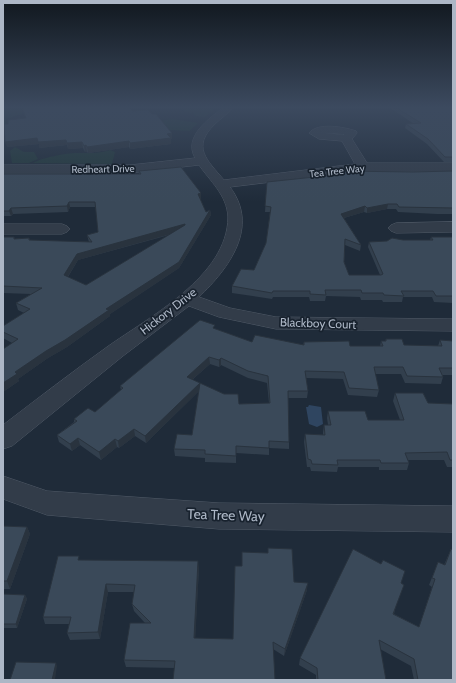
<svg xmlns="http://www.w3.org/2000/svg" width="456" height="683" font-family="Cabin,sans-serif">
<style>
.green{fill:#21383a}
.water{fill:#2f4560}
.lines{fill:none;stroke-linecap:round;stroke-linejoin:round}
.minor-casing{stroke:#505a67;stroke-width:1}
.minor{fill:#323c49;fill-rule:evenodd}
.wall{fill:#323f4d;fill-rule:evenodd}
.shaded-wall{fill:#29333e}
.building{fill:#3a4959;stroke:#29333e;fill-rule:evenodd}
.labels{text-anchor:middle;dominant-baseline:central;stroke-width:3.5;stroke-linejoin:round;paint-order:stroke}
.far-street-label{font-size:10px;fill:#adb7c6;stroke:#18222e}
.street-label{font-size:12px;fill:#adb7c6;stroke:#18222e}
.near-street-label{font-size:14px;fill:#adb7c6;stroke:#18222e}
</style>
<rect width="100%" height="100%" fill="#1f2b39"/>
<!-- green -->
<path class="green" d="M3 107H22V114L6 119 7 129 3 131Z
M187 107H217L205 117 194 116 196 115 177 108H188Z
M173 119 198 123 189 131 170 130 160 127 159 121Z
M15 147 24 152H34L38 159 29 163H12L10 151Z
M110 150 115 152 112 164 33 163C40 158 67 153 76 153 86 153 100 154 110 150Z"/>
<!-- water -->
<path class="water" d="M309 405 321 407 323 424 317 427 309 424 306 407H308Z"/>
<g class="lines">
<!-- minor casing -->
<g class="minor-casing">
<path id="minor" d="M224 107H234C228 114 221 118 215 124 191 147 207 160 224 180L355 164 342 141 319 139 309 133C318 122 344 127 356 131L357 133 352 139 367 163H453V171H363L230 187C260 227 229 268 199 297L230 308 276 317 453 319V331L276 329 219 317 189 306 123 356 12 446 3 449V425C37 399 72 372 107 347 149 317 228 276 228 217 227 195 210 181 199 165L130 173H3V165H130L195 158C183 136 209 119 224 107ZM324 133 344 134V135Z
M453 222V232L396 233 391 231 388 228 391 225 396 223Z
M3 224H62L67 226 70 229 67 232 62 234H3Z
M3 476 47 491 219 503 453 506V532L219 529 47 515 3 499Z"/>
</g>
<!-- minor -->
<use href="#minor" class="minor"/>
</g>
<!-- wall -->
<path class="wall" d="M22 107H129L132 111 152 114 172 133V139H171V144L130 149 129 147 88 153 87 152H85L83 148 68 149 67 145 39 148V144L7 147 8 124 25 118Z
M389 107H453V162H444L427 144 405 128 406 124H414Z
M139 171 201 199H200L206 212 210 210 211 215 179 268 110 314V316L67 347 48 358 18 379 19 381 3 392 12 343 3 338V326L24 313 18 310 16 303 31 294 3 293V237H14L15 239 29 238 30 240 89 242 87 235 98 232 96 207H70L68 212 13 214 11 216H3V174H139ZM169 235 86 285 68 277 78 260Z
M340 171 413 172 453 171V214H437L398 212 396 209H387L367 213 364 212 344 218 361 245 360 251 345 245 344 262 349 275H380L368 247 369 242 387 241 403 240H430L431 237H453V303L434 302 432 297H403L402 302H383L382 300H361L360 297 326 296 325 301H310L309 297H273L272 299 232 293V286L254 270 266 243 270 212H265L267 182 340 174Z
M215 329 252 342 303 345 304 342 350 346H380L381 341H385L386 339 404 345 438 346 440 340 453 341V375H443V377L441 384 405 383 401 374H375L379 390 377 397 348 395 343 379 306 378 308 391 307 398H288L289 442V449L269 448V455L236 453V463L205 462V458L175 456 174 449 192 435 199 391 146 443 135 436 119 448 117 447 101 460 80 445 72 451 59 442 57 435 74 422V419L95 412 121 390 120 386ZM210 364 219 367 221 365 248 378 267 383 269 403 239 404 192 380Z
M395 393 428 403 453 404V467H447L444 460H408L409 463 407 470H379V467H338L337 472 311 471 310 467H307L304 442 305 434 323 435V432L324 425H328L327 418 328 411 368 420H400L393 401Z
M3 526 27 527 30 534 10 589H3Z
M268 548 294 582 307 590 284 656 273 649 174 668 126 667 124 660 145 623 134 611 132 604 134 592H108L100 639 70 640 67 633 69 624H45L43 617 80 560 199 568 195 638 233 639 242 566 268 553Z
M451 549 453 680H414L411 666 380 649 386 680H316V675L299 665 300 658 401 583 394 614 419 627 432 587 429 585 438 562 444 565Z
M3 594 25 595 27 599 17 628H3Z"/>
<!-- shaded-wall -->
<path class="shaded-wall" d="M172 133V139H171V144L130 149V143L167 134Z
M37 138 66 140 67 145 39 148V144L7 147 5 142Z
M129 141V147L88 153 87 147Z
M82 142 83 148 68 149 67 143Z
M86 145 87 152H85L84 146Z
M201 193V199H198V194Z
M69 202 70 207 68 212 67 206Z
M388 204 387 209 367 213V208Z
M365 206 364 212 340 219 341 214Z
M11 208 13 214 11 216 9 211Z
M210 210 211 215 179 268 110 314V316L67 347 48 358 18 379 19 381 3 392V383L15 372 106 309Z
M185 224V230L78 260 65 281 64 275 77 254Z
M209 357 210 364 187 384V377Z
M221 358V365L219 367V360Z
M200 383V390L146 443 145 436Z
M134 429 135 436 119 448 118 441Z
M78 438 80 445 72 451 70 444Z
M115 439 117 447 101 460 99 452Z
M27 527 30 534 10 589 7 581Z
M198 561 199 568 195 645 194 638Z
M308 583 307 590 284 656 285 649Z
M106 584 108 592 100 639 98 632Z
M25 595 27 599 17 628 16 624Z
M56 663 57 666 55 680H52Z"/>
<!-- building -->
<path class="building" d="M22 107H129L132 111 148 110 152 114H156L172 133 167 134 171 138 130 143 129 141 87 147 86 145 84 146 82 142 67 143 66 140 38 142 37 138 5 142 4 124H8V120L26 118Z
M395 107H453V157H445L428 139 406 124 421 123Z
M181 167 201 193 198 194 206 212 210 210 179 262 106 309 109 310 65 340 46 351 15 372 17 374 3 383V349L18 339 3 332V326L30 309 16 303 42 288 3 286V237H14V239L29 238V240L92 242 87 235 98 232 95 202H69L67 206 11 208 9 211H3V174H141L139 171ZM185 224V225L86 285 64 275 77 254Z
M340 171 413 172 453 171V208L399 207 397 204H388L367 208 365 206 341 214 361 245 345 239 344 262 349 275H381L383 274 369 242 387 241 392 238 403 240H433L431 237H453V296H436L433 291H401L404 296 384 295 383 293H362L361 290H325L326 295 310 294V291H273L272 293 232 286 241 269 254 270 266 243 271 207 265 206 267 182 343 174Z
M200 320 215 325 213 328 252 342 255 335 304 345V342L349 341 350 346H383L381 341H386V339H402L404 345 442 346 440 340 453 341V368H439L443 377 407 376 403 367H374L379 390 349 388 344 372 305 371 308 391H288L289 442 269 441V448L236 446V456L205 454V450L174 449 177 434 192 435 200 383 224 394H238L239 404 270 403 268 376 248 371 221 358 219 360 209 357 187 377 200 383 145 436 134 429 118 441 115 439 99 452 78 438 70 444 57 435 77 421 74 419 88 408 95 412 123 388 120 386Z
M395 393H423L428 403 453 404V460H450L447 452 405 453 409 463H381L380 460H337L338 465 312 464 311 460 308 459 305 434 325 435 324 425H331L328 411H365L368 420H404Z
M3 526 27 527 7 581H3Z
M268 548 292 549 294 582 308 583 285 649 273 642 275 680H173L175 661 124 660 130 623H151L132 604 135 585 106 584 98 632 67 633 71 617H43L58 556H79L78 560 198 561 194 638 233 639 235 566H242V552L268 553Z
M353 549 381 564 383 560 405 571 401 583 404 585 393 614 419 627 435 579 432 578 438 562 445 565 451 549 453 550V680H418L414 659 379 640 386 680H318L317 668 300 658Z
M3 594 25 595 16 624H3Z
M16 662 56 663 52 680H10Z"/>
<!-- sky -->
<linearGradient id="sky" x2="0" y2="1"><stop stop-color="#11181f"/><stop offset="0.53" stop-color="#3c4a5f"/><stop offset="1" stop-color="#3c4a5f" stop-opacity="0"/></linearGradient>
<rect width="456" height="202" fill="url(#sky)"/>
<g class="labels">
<!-- far-street labels -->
<g class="far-street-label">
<text transform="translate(103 169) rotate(-1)">Redheart Drive</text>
<text transform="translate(337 171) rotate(-6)">Tea Tree Way</text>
</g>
<!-- street labels -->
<g class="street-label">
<text transform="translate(168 311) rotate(-38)">Hickory Drive</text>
<text transform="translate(318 323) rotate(2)">Blackboy Court</text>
</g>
<!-- near-street labels -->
<g class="near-street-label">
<text transform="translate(226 515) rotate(2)">Tea Tree Way</text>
</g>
</g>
<!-- border -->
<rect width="456" height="683" fill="none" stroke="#adb7c6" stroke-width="8"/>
</svg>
